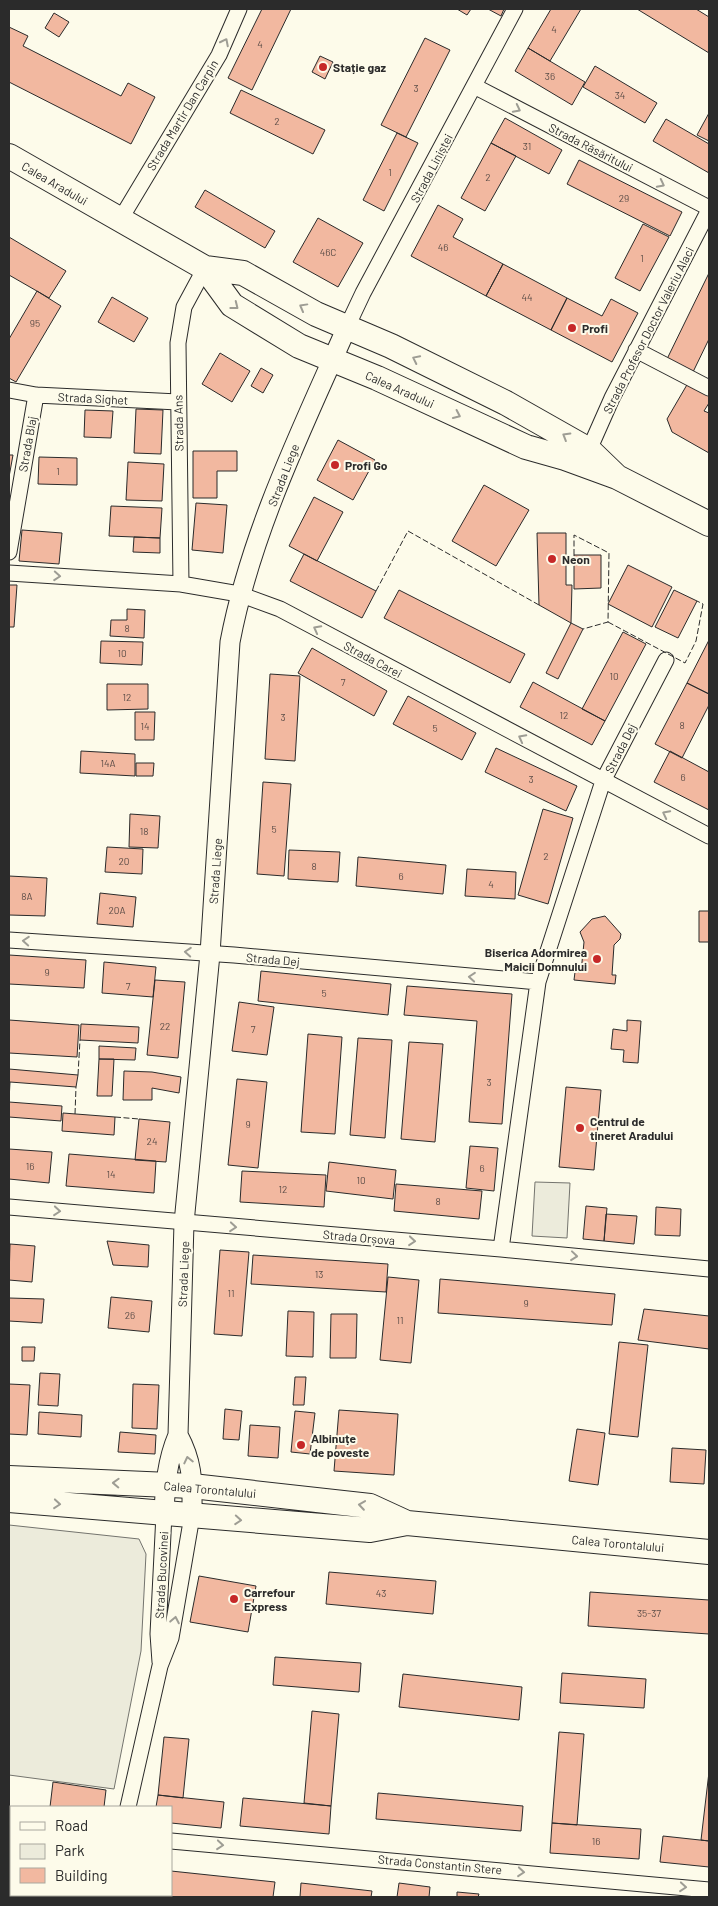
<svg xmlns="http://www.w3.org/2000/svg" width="718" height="1906" font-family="Barlow,sans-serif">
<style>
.green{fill:#ecebdb;stroke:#74746e}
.building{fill:#f2b8a0;stroke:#2b2b2b}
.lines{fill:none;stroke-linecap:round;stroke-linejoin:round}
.minor-casing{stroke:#2b2b2b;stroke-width:17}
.tertiary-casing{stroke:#2b2b2b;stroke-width:21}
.primary-casing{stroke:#2b2b2b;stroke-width:26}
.minor{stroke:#fdfbea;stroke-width:15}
.tertiary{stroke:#fdfbea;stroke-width:19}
.primary{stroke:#fdfbea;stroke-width:24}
.fence{stroke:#2b2b2b;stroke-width:1;stroke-dasharray:6 2.5;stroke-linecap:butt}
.oneway{stroke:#9e9d94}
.poi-dot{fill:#c62828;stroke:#fdfbea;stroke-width:2}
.labels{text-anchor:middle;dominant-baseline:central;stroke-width:4;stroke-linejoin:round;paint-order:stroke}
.number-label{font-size:10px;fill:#5d4e48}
.poi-label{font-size:12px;font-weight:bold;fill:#2b2b2b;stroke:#fdfbea;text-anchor:start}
.street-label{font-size:12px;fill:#2b2b2b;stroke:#fdfbea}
</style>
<rect width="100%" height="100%" fill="#fdfbea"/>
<!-- green -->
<path class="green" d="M535 1182 570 1183 567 1238 532 1236Z
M9 1525 139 1539 146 1554 141 1651 114 1789 9 1775Z"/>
<!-- building -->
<path class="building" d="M262 9H291L252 90 228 78Z
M457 9H471L467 15Z
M488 9H504L501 16Z
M551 9H581L550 61 528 48Z
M637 9H696L709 17V53Z
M54 13 69 22 59 37 45 28Z
M9 27 28 36 23 46 121 96 128 83 155 97 131 144 9 82Z
M425 38 450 50 406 137 381 125Z
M528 48 585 82 572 105 515 71Z
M320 56 333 62 325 79 312 72Z
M595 66 657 103 645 123 583 87Z
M241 90 325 130 313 154 230 113Z
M709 113V141L697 135Z
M505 118 562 150 549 174 491 143Z
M666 119 709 144V173L653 141Z
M397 133 418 143 384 211 363 200Z
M491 143 516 156 485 211 461 198Z
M579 160 682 212 670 236 567 184Z
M205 190 275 231 265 248 195 207Z
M438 205 463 219 453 237 503 264 486 296 411 256Z
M318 218 363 243 338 287 293 262Z
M643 224 669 237 640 291 615 278Z
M9 237 66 271 49 298 9 275Z
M503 264 567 298 551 330 486 296Z
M709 273V339L693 372 667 359Z
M37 291 61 306 16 382 9 378V339Z
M112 297 148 318 134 342 98 322Z
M567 298 602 316 611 299 638 313 612 362 551 330Z
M220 353 250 371 232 402 202 384Z
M261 368 273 375 263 393 251 386Z
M688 383 709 396V403L704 411 709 413V453L672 432 667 419Z
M136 409 163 410 161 454 134 453Z
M85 410 113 411 111 438 84 437Z
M338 440 375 460 353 500 317 480Z
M193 451H237V471H217V498H193Z
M9 455H13L9 477Z
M39 457 77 458V485L38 484Z
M128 462 164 464 162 501 126 500Z
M484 485 529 510 496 566 452 541Z
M314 497 343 512 317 561 289 546Z
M196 503 227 505 223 553 192 550Z
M111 506 162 508 160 538 109 536Z
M22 530 62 533 59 564 19 561Z
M537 533H566V585H572L571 623 539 605Z
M134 537 160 538V553L133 552Z
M304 554 376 591 362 618 290 581Z
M574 555H601V588L574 589Z
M628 565 672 587 652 627 608 604Z
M9 585H17L14 627H9Z
M399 590 525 654 510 683 384 618Z
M674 590 697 601 678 638 655 627Z
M127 609 145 610 144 638 110 636 111 620H127Z
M571 623 583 629 558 679 546 673Z
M623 632 646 644 605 721 582 709Z
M709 640V694L687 683Z
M101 641 143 642 142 665 100 663Z
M312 648 387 691 374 716 298 673Z
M270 674 300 676 295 761 265 759Z
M533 682 605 721 592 745 520 707Z
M687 683 709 694V705L682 758 655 744Z
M107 684H148V709L107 710Z
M408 696 476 733 462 760 393 724Z
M135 712H155L154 740H135Z
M496 748 577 786 566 811 485 772Z
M81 751 135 754V776L80 773Z
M670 751 709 772V810L654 782Z
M136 763H154L153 776H136Z
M263 782 291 784 284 876 257 874Z
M543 809 573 818 548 904 518 895Z
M130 814 160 816 158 848 129 847Z
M107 847 143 849 142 874 105 872Z
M289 850 340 852 338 882 288 879Z
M358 857 446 865 443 894 356 886Z
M467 869 516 872 515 899 465 896Z
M9 876 47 878 45 916 9 915Z
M100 893 136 897 133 927 97 924Z
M699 911H709V942H699Z
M605 916 621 934 620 939 614 945 612 975H616L615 984 574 980 575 972H581L584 942 580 932 592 919Z
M9 955 86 960 84 988 9 984Z
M104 962 156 967 153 997 102 993Z
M261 971 391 984 388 1015 258 1001Z
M155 980 185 982 178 1058 147 1055Z
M407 986 512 994 502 1124 469 1122 477 1021 404 1015Z
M239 1002 274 1007 267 1055 232 1051Z
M9 1020 79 1025 77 1057 9 1053Z
M627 1020 641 1021 638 1063 623 1062 624 1050 611 1049 613 1029 627 1031Z
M81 1024 139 1027 138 1043 80 1040Z
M308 1034 342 1037 335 1134 301 1132Z
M358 1038 392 1040 385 1138 350 1135Z
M409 1042 443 1044 435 1142 401 1139Z
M99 1046 136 1048 135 1060 99 1059Z
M99 1059H114L112 1096H97Z
M9 1069 78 1075 76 1087 10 1082 9 1101Z
M124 1071 152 1072 181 1077 179 1093 152 1088V1100H123Z
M237 1079 267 1082 258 1168 228 1165Z
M566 1087 601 1090 594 1170 559 1167Z
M9 1102 62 1106 61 1121 9 1117Z
M63 1113 115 1117 114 1135 62 1131Z
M139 1119 170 1122 166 1162 135 1160Z
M470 1146 498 1148 494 1191 466 1188Z
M9 1149 52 1152 49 1183 9 1179Z
M69 1154 156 1161 154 1193 66 1186Z
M329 1162 396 1170 393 1199 326 1191Z
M242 1171 326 1175 324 1207 240 1202Z
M396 1184 482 1191 479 1219 394 1211Z
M586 1206 607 1208 604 1241 583 1239Z
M656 1207 681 1209 680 1236 655 1235Z
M606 1214 637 1216 634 1244 604 1241Z
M107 1241 149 1245 148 1267 113 1265Z
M10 1244 35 1246 32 1282 9 1280Z
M220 1250 249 1252 242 1336 214 1334Z
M253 1255 388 1264 386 1292 251 1284Z
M388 1277 419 1280 411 1363 380 1360Z
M440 1279 615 1294 612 1325 438 1313Z
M111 1297 152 1301 149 1332 108 1328Z
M9 1298 44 1299 42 1323 9 1321Z
M644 1309 709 1316V1349L638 1340Z
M288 1311 314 1312 313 1357 286 1356Z
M331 1314H357L356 1358H330Z
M619 1342 648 1345 638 1437 609 1434Z
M22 1347H35L34 1361H22Z
M40 1373 60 1374 58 1406 38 1405Z
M295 1377H306L304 1405H293Z
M9 1384 30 1385 27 1435 9 1434Z
M133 1384 159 1385 157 1429 132 1428Z
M225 1409 242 1411 239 1440 223 1439Z
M339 1410 398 1414 394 1475 334 1471Z
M295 1411 315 1413 310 1454 291 1452Z
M39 1412 82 1415 81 1437 38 1434Z
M250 1425 280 1427 278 1458 248 1456Z
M577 1429 605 1433 598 1485 569 1481Z
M120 1432 156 1435 155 1454 118 1452Z
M672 1448 706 1450 704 1484 670 1482Z
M329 1572 436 1581 433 1614 326 1604Z
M199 1576 256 1586 248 1632 190 1622Z
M590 1592 709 1600V1634L588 1626Z
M275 1657 361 1663 359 1692 273 1685Z
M562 1673 646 1679 644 1708 560 1703Z
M403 1674 522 1687 519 1720 399 1707Z
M312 1711 339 1714 331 1806 304 1803Z
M559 1732 584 1734 577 1825 552 1823Z
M164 1737 189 1739 183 1798 158 1795Z
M709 1772V1841L701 1840Z
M53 1782 106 1790 104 1807H50Z
M378 1793 523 1806 521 1831 376 1819Z
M158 1795 224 1802 221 1828 171 1823V1807H156Z
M243 1798 331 1806 329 1834 240 1826Z
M552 1823 641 1829 639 1859 550 1853Z
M663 1836 709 1841V1867L660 1862Z
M171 1871 275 1882 273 1897H148V1895H171Z
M301 1883 372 1891 371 1897H300Z
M399 1883 430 1887 429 1897H397Z
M457 1892 479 1894 478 1897H457Z
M42 1895H74V1897Z"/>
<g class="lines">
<!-- minor casing -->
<g class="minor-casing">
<path id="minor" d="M474 86 709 208
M120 220 219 55 239 9
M347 327 363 293 515 9
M636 350 709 388
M9 390 36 395 178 402
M589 450 612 398 709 210
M9 552 36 395
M9 573 181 584 239 594 280 609 709 836
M181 584 178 343 184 307 205 268
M9 940 234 955 538 982
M9 1207 501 1249 709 1269
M501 1249 538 982 603 781 666 660
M160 1662 158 1634 164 1514
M128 1807 160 1666 171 1638 192 1516
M171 1841 709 1890
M110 1897V1895"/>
</g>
<!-- tertiary casing -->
<g class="tertiary-casing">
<path id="tertiary" d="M178 1435C194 1465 192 1483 192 1516
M164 1514C165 1486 167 1461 178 1435L184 1223 210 954 230 642C251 532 302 429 347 327"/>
</g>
<!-- primary casing -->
<g class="primary-casing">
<path id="primary" d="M9 156 205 268 243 273 316 314 391 346 506 403 589 450 617 477
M205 268 232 305 299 346 377 378 526 447 565 458 617 477 709 524
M9 1478 192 1486 370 1506 407 1523
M9 1500 370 1530 407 1523 709 1552"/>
</g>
<!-- minor -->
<use href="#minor" class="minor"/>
<!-- tertiary -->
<use href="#tertiary" class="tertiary"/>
<!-- primary -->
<use href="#primary" class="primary"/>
<!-- fence -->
<path class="fence" d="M574 555V535L609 553 608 622 583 629
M376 591 408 531 539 605
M608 622 685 663 696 641 703 604 697 601
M78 1075 80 1040
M75 1114 76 1087
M115 1117 139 1119"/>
</g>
<!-- one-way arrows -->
<defs><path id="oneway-chevron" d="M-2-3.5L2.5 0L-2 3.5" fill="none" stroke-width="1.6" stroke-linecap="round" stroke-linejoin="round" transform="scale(1.25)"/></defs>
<g class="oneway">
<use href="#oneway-chevron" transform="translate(225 42) rotate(-63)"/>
<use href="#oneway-chevron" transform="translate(517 109) rotate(27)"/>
<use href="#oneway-chevron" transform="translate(661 184) rotate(27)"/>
<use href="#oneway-chevron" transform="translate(235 306) rotate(38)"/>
<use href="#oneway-chevron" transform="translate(303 307) rotate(-151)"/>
<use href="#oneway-chevron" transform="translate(416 359) rotate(-154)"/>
<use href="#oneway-chevron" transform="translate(457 415) rotate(25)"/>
<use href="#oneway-chevron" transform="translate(566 436) rotate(-149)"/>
<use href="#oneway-chevron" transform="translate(57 576) rotate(4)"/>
<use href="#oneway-chevron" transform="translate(317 629) rotate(-152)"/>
<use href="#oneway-chevron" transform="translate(522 738) rotate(-152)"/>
<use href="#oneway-chevron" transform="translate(666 814) rotate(-153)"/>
<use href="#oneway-chevron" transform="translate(26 941) rotate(-176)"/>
<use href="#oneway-chevron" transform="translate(188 952) rotate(-176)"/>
<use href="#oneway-chevron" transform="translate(472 977) rotate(-175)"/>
<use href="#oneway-chevron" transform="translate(57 1211) rotate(5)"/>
<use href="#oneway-chevron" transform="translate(233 1227) rotate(5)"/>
<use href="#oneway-chevron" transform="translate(412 1241) rotate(5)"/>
<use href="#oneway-chevron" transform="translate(574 1256) rotate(6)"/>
<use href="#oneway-chevron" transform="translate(188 1460) rotate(-103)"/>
<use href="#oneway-chevron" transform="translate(116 1483) rotate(-178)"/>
<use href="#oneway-chevron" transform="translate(57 1504) rotate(5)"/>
<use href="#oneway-chevron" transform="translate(362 1505) rotate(-172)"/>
<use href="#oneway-chevron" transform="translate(238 1520) rotate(4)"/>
<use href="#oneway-chevron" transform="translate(175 1620) rotate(-79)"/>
<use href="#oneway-chevron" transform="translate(220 1845) rotate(5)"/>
<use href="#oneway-chevron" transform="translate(521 1872) rotate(5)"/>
<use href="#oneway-chevron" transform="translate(683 1887) rotate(5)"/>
</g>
<!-- markers -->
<g class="poi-dot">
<circle cx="323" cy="67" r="5"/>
<circle cx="572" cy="328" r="5"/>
<circle cx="335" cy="465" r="5"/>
<circle cx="552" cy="559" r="5"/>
<circle cx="597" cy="959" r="5"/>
<circle cx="580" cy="1128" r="5"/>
<circle cx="301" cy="1445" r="5"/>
<circle cx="234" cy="1599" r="5"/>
</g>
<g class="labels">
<!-- number labels -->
<g class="number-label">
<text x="554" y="29">4</text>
<text x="260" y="44">4</text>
<text x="550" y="76">36</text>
<text x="416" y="88">3</text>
<text x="620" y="95">34</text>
<text x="277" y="121">2</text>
<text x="527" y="146">31</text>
<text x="390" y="172">1</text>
<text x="488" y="177">2</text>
<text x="624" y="198">29</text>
<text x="443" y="247">46</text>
<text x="328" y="252">46C</text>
<text x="642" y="258">1</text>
<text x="527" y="297">44</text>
<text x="35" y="323">95</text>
<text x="58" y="471">1</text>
<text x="127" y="628">8</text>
<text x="122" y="653">10</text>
<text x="614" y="676">10</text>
<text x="343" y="682">7</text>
<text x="127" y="697">12</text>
<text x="564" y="715">12</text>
<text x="283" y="717">3</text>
<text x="682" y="725">8</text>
<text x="145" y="726">14</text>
<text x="435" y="728">5</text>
<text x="108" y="763">14A</text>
<text x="683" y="777">6</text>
<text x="531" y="779">3</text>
<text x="274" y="829">5</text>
<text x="144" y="831">18</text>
<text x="546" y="856">2</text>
<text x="124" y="861">20</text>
<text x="314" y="866">8</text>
<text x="401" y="876">6</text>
<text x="491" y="884">4</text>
<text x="27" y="896">8A</text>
<text x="117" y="910">20A</text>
<text x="47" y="972">9</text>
<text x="128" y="986">7</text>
<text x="324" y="993">5</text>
<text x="165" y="1026">22</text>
<text x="253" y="1029">7</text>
<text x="489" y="1082">3</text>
<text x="248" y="1124">9</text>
<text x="152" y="1141">24</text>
<text x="30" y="1166">16</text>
<text x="482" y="1168">6</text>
<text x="111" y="1174">14</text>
<text x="361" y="1180">10</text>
<text x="283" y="1189">12</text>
<text x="438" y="1201">8</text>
<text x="319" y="1274">13</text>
<text x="231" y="1293">11</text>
<text x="526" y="1303">9</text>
<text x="130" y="1315">26</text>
<text x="400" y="1320">11</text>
<text x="381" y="1593">43</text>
<text x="649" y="1613">35-37</text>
<text x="596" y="1841">16</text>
</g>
<!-- poi labels -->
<g class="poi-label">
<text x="333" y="67">Stație gaz</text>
<text x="582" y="328">Profi</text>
<text x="345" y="465">Profi Go</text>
<text x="562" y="559">Neon</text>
<text x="587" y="952" text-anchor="end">Biserica Adormirea<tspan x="587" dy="14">Maicii Domnului</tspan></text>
<text x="590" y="1121">Centrul de<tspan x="590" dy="14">tineret Aradului</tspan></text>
<text x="311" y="1438">Albinuțe<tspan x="311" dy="14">de poveste</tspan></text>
<text x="244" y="1592">Carrefour<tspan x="244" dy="14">Express</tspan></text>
</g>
<!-- street labels -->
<g class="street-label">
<text transform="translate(182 115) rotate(-59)">Strada Martir Dan Carpin</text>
<text transform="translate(591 147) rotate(27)">Strada Răsăritului</text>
<text transform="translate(431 168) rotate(-62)">Strada Liniștei</text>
<text transform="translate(55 183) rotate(30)">Calea Aradului</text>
<text transform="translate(648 330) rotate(-63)">Strada Profesor Doctor Valeriu Alaci</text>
<text transform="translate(400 389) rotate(24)">Calea Aradului</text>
<text transform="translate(93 398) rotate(3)">Strada Sighet</text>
<text transform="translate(178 423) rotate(-91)">Strada Ans</text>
<text transform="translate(27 444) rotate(-80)">Strada Blaj</text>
<text transform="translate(283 475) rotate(-69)">Strada Liege</text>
<text transform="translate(373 659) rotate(28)">Strada Carei</text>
<text transform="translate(620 748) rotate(-63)">Strada Dej</text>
<text transform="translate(215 871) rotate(-86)">Strada Liege</text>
<text transform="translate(273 959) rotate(5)">Strada Dej</text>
<text transform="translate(359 1237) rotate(5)">Strada Orșova</text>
<text transform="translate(183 1274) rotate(-88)">Strada Liege</text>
<text transform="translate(210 1489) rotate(5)">Calea Torontalului</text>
<text transform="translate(618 1543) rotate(5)">Calea Torontalului</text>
<text transform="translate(161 1575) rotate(-87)">Strada Bucovinei</text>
<text transform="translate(440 1864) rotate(5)">Strada Constantin Stere</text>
</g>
</g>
<!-- border -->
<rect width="718" height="1906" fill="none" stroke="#2b2b2b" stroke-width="20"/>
<!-- legend -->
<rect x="10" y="1806" width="162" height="90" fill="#fdfbea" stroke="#a9a89e"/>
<rect x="20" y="1822" width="25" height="8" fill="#fdfbea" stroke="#a9a89e"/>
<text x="55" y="1831" font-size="15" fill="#2b2b2b">Road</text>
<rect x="20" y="1844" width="25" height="15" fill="#ecebdb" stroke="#a9a89e"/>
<text x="55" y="1856" font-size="15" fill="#2b2b2b">Park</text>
<rect x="20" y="1868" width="25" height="15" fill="#f2b8a0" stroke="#a9a89e"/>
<text x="55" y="1881" font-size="15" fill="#2b2b2b">Building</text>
</svg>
